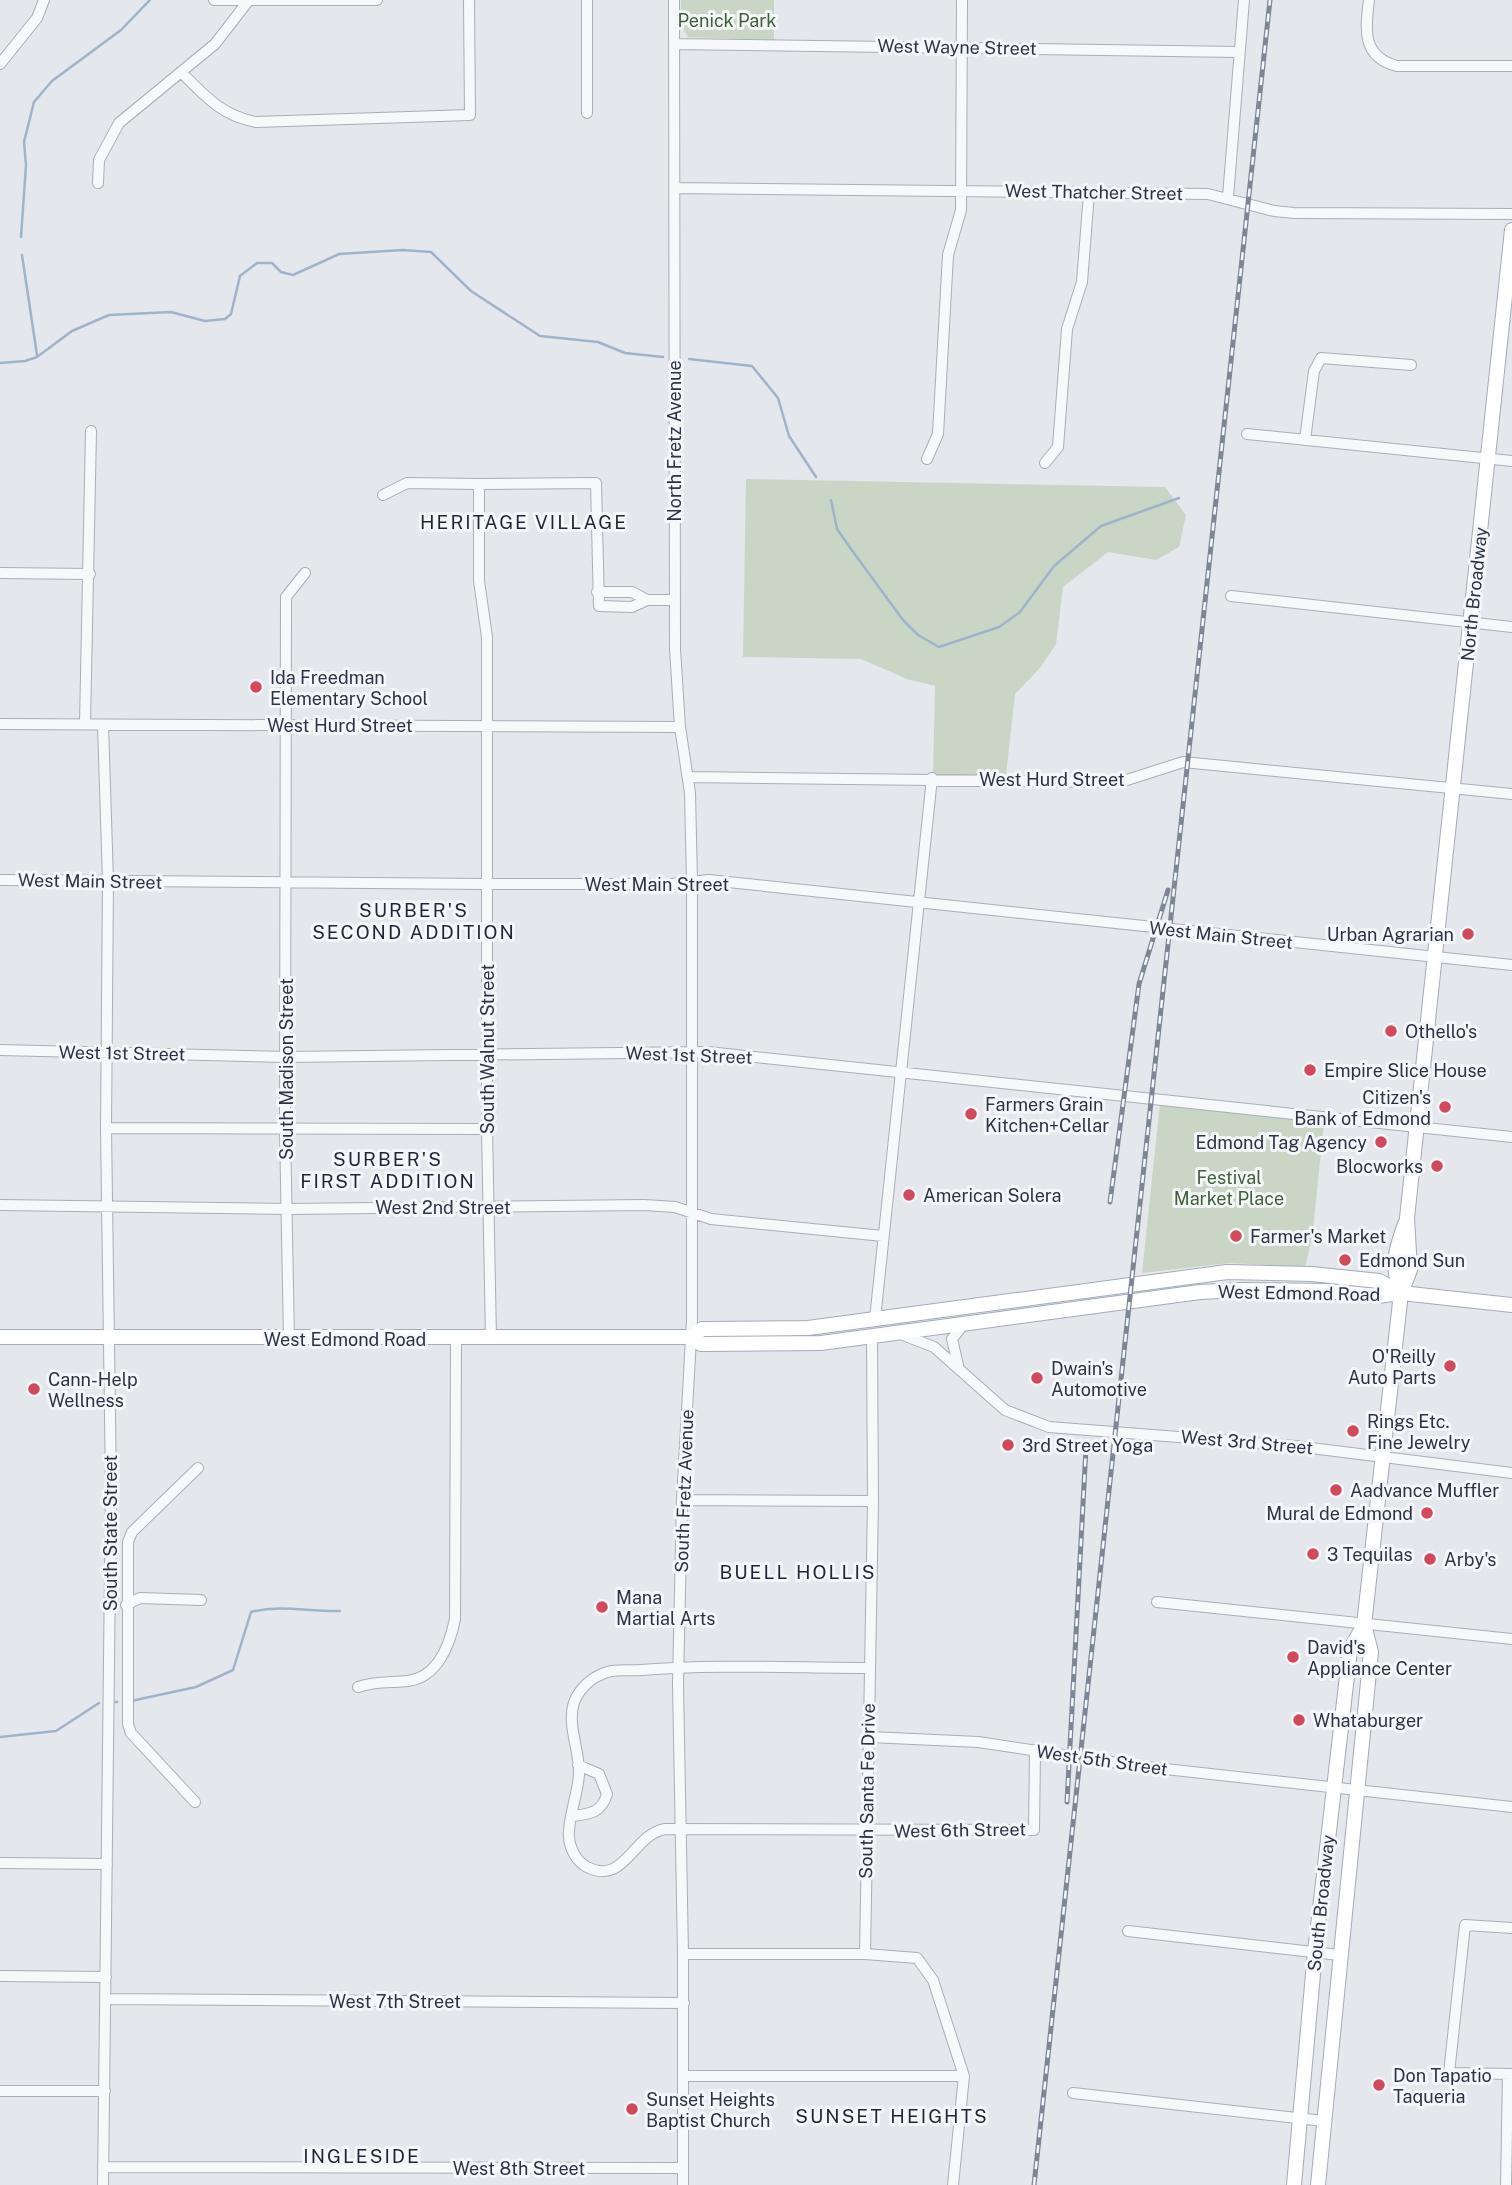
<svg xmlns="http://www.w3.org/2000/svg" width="1512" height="2185" font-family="'Public Sans',sans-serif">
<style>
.green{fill:#c9d6c5}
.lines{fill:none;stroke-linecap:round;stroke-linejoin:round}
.stream{stroke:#9fb4cc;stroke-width:2.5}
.minor-casing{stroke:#a9aeb7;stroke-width:12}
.major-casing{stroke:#a3abb8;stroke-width:16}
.minor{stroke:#f7f8fa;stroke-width:10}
.major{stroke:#fff;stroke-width:14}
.rail-casing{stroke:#7d8696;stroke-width:5}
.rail{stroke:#f4f6f9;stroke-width:2.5;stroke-dasharray:8;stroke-linecap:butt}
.poi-dot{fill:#d1495b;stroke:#f4f6f9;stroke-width:2.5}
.labels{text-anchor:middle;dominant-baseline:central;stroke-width:6;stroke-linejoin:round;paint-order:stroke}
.park-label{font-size:18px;fill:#3f6138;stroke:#f4f6f9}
.street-label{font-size:18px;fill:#2b3445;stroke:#f4f6f9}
.poi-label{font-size:18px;fill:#2b3445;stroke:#f4f6f9;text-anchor:start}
.neighbourhood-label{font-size:19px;letter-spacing:2px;fill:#1d2536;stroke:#f4f6f9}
</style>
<rect width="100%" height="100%" fill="#e4e7ec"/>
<!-- green -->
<path class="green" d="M681 0H774V40L688 37 681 25Z
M746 479 1165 487 1186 515 1179 547 1156 560 1108 552 1063 587 1056 644 1040 668 1015 694 1006 775H933L935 686 907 679 861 659 743 657Z
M1160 1104 1324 1122 1312 1239 1305 1267 1229 1263 1142 1273Z"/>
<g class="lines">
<!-- stream -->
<path class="stream" d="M21 237 26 165 24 142 34 102 52 81 121 30 150 0
M22 255 37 355
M689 359 752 366 778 398 789 436 816 477
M0 363 25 361 37 357 72 331 109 315 171 312 205 321 225 319 231 314 240 276 257 263H272L281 272 293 275 339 254 403 250 431 252 471 291 540 336 598 342 625 353 663 357
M831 500 837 529 851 549 903 620 918 635 939 647 999 627 1020 612 1054 566 1101 526 1179 498
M131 1701 196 1687 233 1670 251 1612C282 1604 308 1612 340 1611
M115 1702H117
M0 1737 56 1731 99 1703"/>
<!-- minor casing -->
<g class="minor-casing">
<path id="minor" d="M214 0H377
M674 0 675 649 680 727 690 793 692 882V1320L682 1500 678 1683 683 1954V2185
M1369 0C1365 30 1362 57 1397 66H1512
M674 44 1239 52
M0 64 37 18 44 0
M182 73C205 96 222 116 256 122L470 115 469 0
M587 113V0
M98 183 99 160 119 123 215 44 249 0
M674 188 1208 194 1274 211 1294 213 1512 214
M1228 197 1244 0
M1247 434 1512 461
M1305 440 1314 371 1321 358 1411 365
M927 459 938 434 948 255 961 210 962 0
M1045 463 1058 447 1067 329 1082 282 1089 193
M479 484 596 483 599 606 632 607 647 600H674
M383 495 407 483 479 484V581L487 637V1129L491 1339
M0 573 90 574
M597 592H632L647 600
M1231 596 1512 627
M0 724 680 727
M85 724 91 431
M688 777 1107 782 1127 780 1183 762 1512 794
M0 880 486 884H672L709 880 1512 965
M0 1050 287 1057 708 1052 1512 1137
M106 1128 487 1129
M0 1205 288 1209 644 1205 675 1207 711 1219 883 1236
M875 1319 932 778
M903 1335 934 1347 1005 1410 1049 1427 1295 1446 1512 1473
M872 1337 873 1501 865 1954 917 1958 933 1980 964 2076 953 2185
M289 1339 285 1129 286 597 305 573
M958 1365 952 1339 964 1324
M682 1500 873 1501
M1157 1602 1512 1639
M126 1605 140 1598 201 1600
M869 1668C794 1668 717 1664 641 1670 627 1671 612 1668 600 1675 588 1680 576 1693 573 1706 568 1728 580 1752 579 1774 578 1794 567 1822 569 1837 570 1849 576 1861 587 1867 625 1886 632 1835 665 1829L1034 1830 1035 1750
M358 1687C376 1681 390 1683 408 1681 438 1677 450 1644 455 1619L456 1340
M870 1737 978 1742 1138 1766 1512 1807
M195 1802 131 1733 128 1724V1542L132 1532 198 1468
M573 1816C591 1814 602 1812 607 1794L599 1774 578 1765
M0 1863 107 1864
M1512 1928 1465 1925 1449 2073 1512 2074
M1128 1931 1339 1955
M683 1954H865
M0 1976 106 1977
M106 1999 684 2003
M684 2076H964
M0 2091H105
M1073 2093 1324 2121
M103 2167 683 2168
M103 2185 111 1487 106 1128 108 881 103 725
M1506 2185 1508 2074"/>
</g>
<!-- major casing -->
<g class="major-casing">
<path id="major" d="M1401 1293C1391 1264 1395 1252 1405 1224
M0 1337H691L701 1344 821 1343 1200 1292 1240 1290 1327 1291 1377 1296 1401 1293 1512 1305
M691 1337 702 1329 808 1328 1227 1272 1312 1274 1379 1281 1401 1293
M1294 2185 1315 1952 1350 1650 1364 1625
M1318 2185 1371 1652 1364 1625 1401 1293 1410 1270 1407 1218 1512 230"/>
</g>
<!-- minor -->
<use href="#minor" class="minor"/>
<!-- major -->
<use href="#major" class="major"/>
<!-- rail casing -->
<g class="rail-casing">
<path id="rail" d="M1110 1202 1139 984 1168 890
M1067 1802 1086 1448
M1034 2185 1270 0"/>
</g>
<!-- rail -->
<use href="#rail" class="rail"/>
</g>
<!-- markers -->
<g class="poi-dot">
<circle cx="256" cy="687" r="7"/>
<circle cx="1468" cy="934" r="7"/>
<circle cx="1391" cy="1031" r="7"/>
<circle cx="1310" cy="1070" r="7"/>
<circle cx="1445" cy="1107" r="7"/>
<circle cx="971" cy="1114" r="7"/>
<circle cx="1381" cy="1142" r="7"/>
<circle cx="1437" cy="1166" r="7"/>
<circle cx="909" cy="1195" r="7"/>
<circle cx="1236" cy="1236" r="7"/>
<circle cx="1345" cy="1260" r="7"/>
<circle cx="1450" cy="1366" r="7"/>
<circle cx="1037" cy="1378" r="7"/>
<circle cx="34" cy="1389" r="7"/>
<circle cx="1353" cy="1431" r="7"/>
<circle cx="1008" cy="1445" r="7"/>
<circle cx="1336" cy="1490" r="7"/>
<circle cx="1427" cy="1513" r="7"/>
<circle cx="1313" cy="1554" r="7"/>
<circle cx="1430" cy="1559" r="7"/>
<circle cx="602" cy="1607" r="7"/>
<circle cx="1293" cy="1657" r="7"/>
<circle cx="1299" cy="1720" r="7"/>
<circle cx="1379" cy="2085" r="7"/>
<circle cx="632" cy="2109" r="7"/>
</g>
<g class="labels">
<!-- park labels -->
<g class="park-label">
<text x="727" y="20">Penick Park</text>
<text x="1229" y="1177">Festival<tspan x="1229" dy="21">Market Place</tspan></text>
</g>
<!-- street labels -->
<g class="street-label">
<text transform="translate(957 47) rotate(1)">West Wayne Street</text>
<text transform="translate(1094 192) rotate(1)">West Thatcher Street</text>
<text transform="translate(674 441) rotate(-90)">North Fretz Avenue</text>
<text transform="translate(1474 594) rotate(-84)">North Broadway</text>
<text x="340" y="725">West Hurd Street</text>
<text x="1052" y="779">West Hurd Street</text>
<text transform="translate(90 881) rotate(1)">West Main Street</text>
<text x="657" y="884">West Main Street</text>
<text transform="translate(1221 935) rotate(6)">West Main Street</text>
<text transform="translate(487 1049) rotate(-90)">South Walnut Street</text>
<text transform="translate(122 1053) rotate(1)">West 1st Street</text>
<text transform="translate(689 1055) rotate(2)">West 1st Street</text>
<text transform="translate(286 1069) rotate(-90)">South Madison Street</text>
<text x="443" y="1207">West 2nd Street</text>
<text transform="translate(1299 1293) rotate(1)">West Edmond Road</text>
<text x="345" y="1339">West Edmond Road</text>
<text transform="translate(1247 1442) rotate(5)">West 3rd Street</text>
<text transform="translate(684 1491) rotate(-88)">South Fretz Avenue</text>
<text transform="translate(110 1533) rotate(-90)">South State Street</text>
<text transform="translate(1102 1760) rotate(8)">West 5th Street</text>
<text transform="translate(867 1791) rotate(-89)">South Santa Fe Drive</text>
<text transform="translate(960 1830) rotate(-1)">West 6th Street</text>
<text transform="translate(1321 1903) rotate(-84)">South Broadway</text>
<text x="395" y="2001">West 7th Street</text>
<text x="519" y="2168">West 8th Street</text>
</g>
<!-- poi labels -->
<g class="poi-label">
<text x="270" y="677">Ida Freedman<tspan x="270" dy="21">Elementary School</tspan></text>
<text x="1454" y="934" text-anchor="end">Urban Agrarian</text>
<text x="1405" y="1031">Othello's</text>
<text x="1324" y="1070">Empire Slice House</text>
<text x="1431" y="1097" text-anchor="end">Citizen's<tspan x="1431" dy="21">Bank of Edmond</tspan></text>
<text x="985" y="1104">Farmers Grain<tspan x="985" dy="21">Kitchen+Cellar</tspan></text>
<text x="1367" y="1142" text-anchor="end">Edmond Tag Agency</text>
<text x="1423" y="1166" text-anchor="end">Blocworks</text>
<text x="923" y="1195">American Solera</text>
<text x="1250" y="1236">Farmer's Market</text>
<text x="1359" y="1260">Edmond Sun</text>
<text x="1436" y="1356" text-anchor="end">O'Reilly<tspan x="1436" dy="21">Auto Parts</tspan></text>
<text x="1051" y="1368">Dwain's<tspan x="1051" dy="21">Automotive</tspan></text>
<text x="48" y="1379">Cann-Help<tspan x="48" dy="21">Wellness</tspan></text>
<text x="1367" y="1421">Rings Etc.<tspan x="1367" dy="21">Fine Jewelry</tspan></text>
<text x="1022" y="1445">3rd Street Yoga</text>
<text x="1350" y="1490">Aadvance Muffler</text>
<text x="1413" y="1513" text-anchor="end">Mural de Edmond</text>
<text x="1327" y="1554">3 Tequilas</text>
<text x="1444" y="1559">Arby's</text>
<text x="616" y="1597">Mana<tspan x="616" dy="21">Martial Arts</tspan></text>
<text x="1307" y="1647">David's<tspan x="1307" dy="21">Appliance Center</tspan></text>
<text x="1313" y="1720">Whataburger</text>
<text x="1393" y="2075">Don Tapatio<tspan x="1393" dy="21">Taqueria</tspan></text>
<text x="646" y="2099">Sunset Heights<tspan x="646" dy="21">Baptist Church</tspan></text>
</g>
<!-- neighbourhood labels -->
<g class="neighbourhood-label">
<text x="524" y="522">HERITAGE VILLAGE</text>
<text x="414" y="910">SURBER'S<tspan x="414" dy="22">SECOND ADDITION</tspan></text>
<text x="388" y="1159">SURBER'S<tspan x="388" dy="22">FIRST ADDITION</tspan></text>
<text x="798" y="1572">BUELL HOLLIS</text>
<text x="892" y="2116">SUNSET HEIGHTS</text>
<text x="362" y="2156">INGLESIDE</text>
</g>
</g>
</svg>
